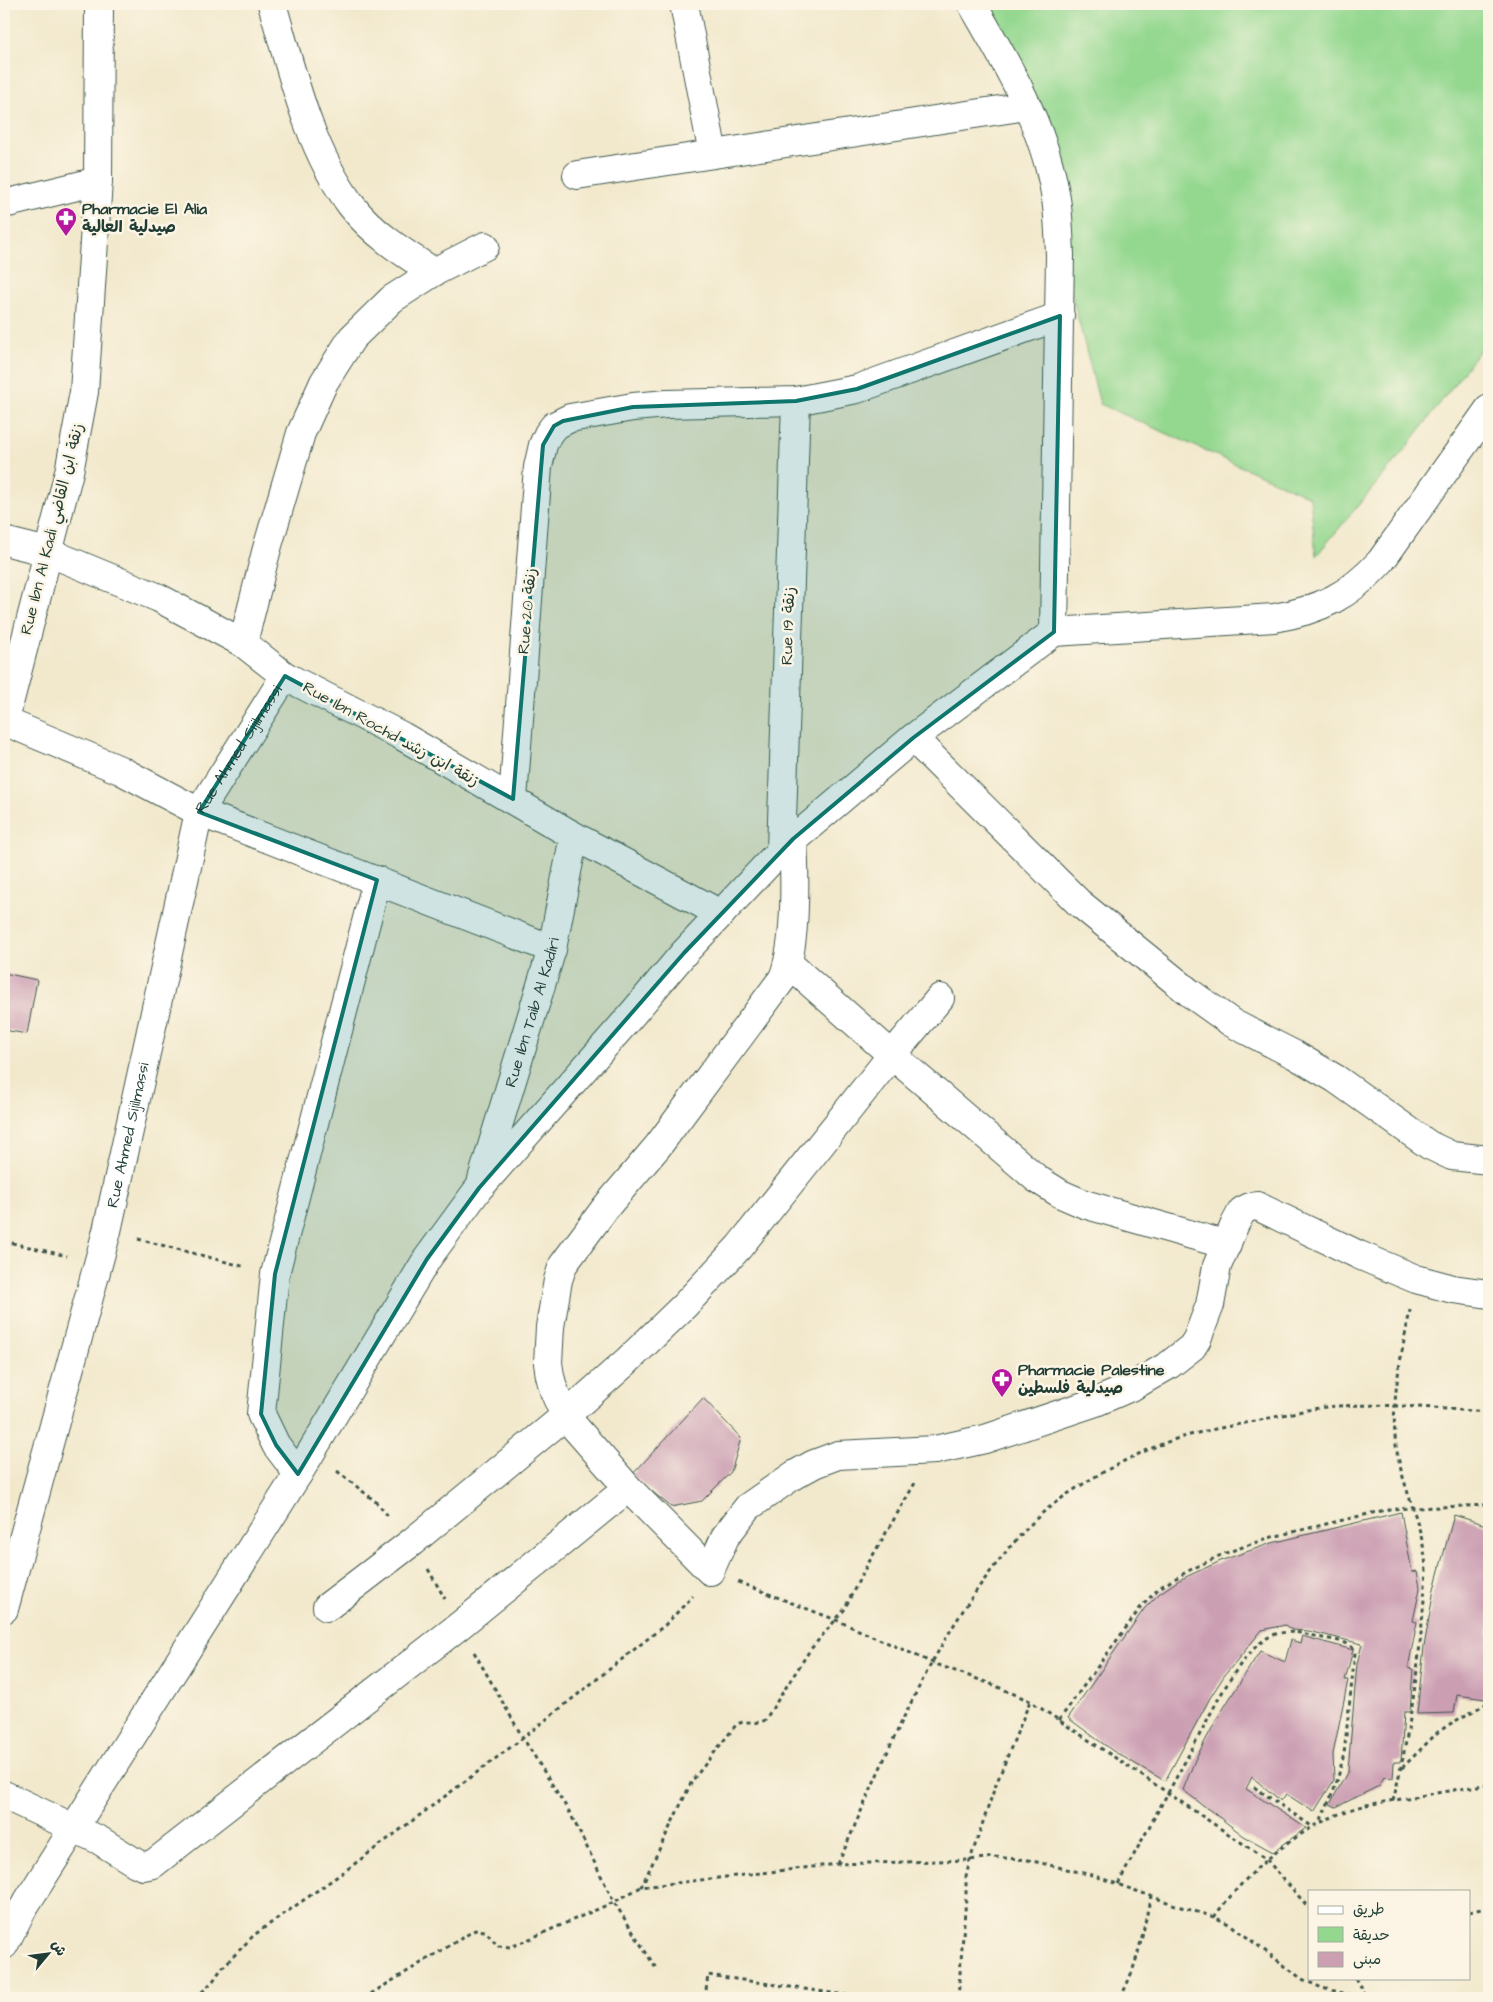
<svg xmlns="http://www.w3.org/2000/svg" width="1493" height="2002" font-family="'Architects Daughter','Playpen Sans Arabic',sans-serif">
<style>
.green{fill:#94d890;stroke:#5a8a62}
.building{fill:#cb9eb2}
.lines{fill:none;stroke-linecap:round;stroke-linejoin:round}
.minor-casing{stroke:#3f574b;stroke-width:30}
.path{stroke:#3f574b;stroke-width:3;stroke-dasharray:4 4;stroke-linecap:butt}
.minor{stroke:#fff;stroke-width:28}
.marked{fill:#0f766e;fill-opacity:0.2;stroke:#0f766e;stroke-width:4;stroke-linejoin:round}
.labels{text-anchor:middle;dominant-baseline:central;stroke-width:5;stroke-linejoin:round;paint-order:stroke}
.poi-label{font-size:16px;font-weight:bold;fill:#1f3d34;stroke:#fcf5e5;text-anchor:start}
.street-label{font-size:16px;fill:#1f3d34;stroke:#fcf5e5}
</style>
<rect width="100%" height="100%" fill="#fcf5e5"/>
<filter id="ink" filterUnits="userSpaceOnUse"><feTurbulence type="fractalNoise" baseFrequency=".02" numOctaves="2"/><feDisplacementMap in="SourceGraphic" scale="10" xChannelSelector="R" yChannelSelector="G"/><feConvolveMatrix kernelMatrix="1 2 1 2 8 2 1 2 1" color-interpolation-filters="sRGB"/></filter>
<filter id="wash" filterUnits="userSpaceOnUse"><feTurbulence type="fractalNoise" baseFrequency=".0096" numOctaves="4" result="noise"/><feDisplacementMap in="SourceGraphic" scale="20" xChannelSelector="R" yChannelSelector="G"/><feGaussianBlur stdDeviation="1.12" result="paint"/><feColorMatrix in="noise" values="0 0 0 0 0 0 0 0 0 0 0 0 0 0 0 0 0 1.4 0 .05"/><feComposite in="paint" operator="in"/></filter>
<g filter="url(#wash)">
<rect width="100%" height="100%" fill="#f2e9cd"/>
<!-- green -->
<path class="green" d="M983 4H1489V338L1407 447 1316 556 1310 497 1100 404 1004 30Z"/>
<g id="blocks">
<!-- building -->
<path class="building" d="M4 973 37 980 27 1034 4 1030Z
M703 1398 741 1438 731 1472 702 1501 671 1507 632 1475Z
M1401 1512 1412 1572 1417 1571 1420 1588 1413 1621 1417 1622 1408 1668 1413 1669 1410 1712H1404L1401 1762H1394L1393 1778 1384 1777 1379 1786 1336 1807 1330 1804 1348 1771 1357 1664 1362 1644 1309 1631 1292 1630 1285 1625 1262 1630 1224 1676 1210 1698 1165 1781 1113 1751 1068 1718 1144 1609 1160 1593 1179 1580 1223 1560 1272 1543Z
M1454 1515 1489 1526V1697L1485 1699 1457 1695 1454 1713 1417 1714 1424 1647 1434 1589Z
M1302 1636 1353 1650 1345 1680H1348L1333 1754 1334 1780 1314 1812 1286 1794 1281 1801 1252 1777 1246 1789 1306 1828 1273 1852 1244 1836 1183 1790 1195 1760 1218 1717 1260 1651 1285 1662 1291 1640 1300 1643Z"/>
</g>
</g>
<g filter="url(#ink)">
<use href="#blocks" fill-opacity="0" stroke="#3f574b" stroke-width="1"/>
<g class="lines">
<!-- minor casing -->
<g class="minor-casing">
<g id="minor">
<path d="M272 4C292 72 308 147 351 205 372 233 405 254 434 272"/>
<path d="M684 4 713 154"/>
<path d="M972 4C1006 62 1044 126 1055 193 1059 213 1059 234 1060 255L1054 632"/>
<path d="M577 175 1026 106"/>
<path d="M4 204 98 181"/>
<path d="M4 541 48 552 159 598 243 643 285 676 402 736 574 836 721 914"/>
<path d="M243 643 266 552 301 433 324 382 352 338 392 299 434 272 485 246"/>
<path d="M4 721 120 770 199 812 552 949"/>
<path d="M4 723 69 472 84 392 98 181 99 4"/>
<path d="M913 738 1078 902 1190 993 1232 1023 1295 1055 1336 1079 1429 1145 1452 1156 1489 1160"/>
<path d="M513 799 538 467 543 445 548 434 554 426 570 418 633 407 667 404 796 401 857 389 1060 316"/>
<path d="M793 839C795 877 797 943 783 978L658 1146 606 1207 563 1265 558 1280 550 1327 548 1363 550 1376 554 1391 565 1416 628 1488 710 1571 725 1537 748 1507 794 1475 814 1464 838 1455 935 1450 985 1439 1096 1402 1133 1386 1169 1365 1192 1347 1197 1339 1210 1305 1217 1266 1235 1224 1242 1211 1250 1207 1257 1206 1359 1255 1416 1279 1453 1289 1489 1294"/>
<path d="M781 850 796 401"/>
<path d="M789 964 892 1055 1037 1179 1061 1194 1084 1204 1227 1245"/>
<path id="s1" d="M482 1179 552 949 574 836"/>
<path d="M298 1474 276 1445 261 1414 275 1274 377 880"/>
<path d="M327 1607 412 1542 565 1416 627 1361 684 1306 739 1247 892 1055 940 998"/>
<path id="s2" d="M4 1609 107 1231 199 812 285 676"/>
<path d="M4 1795 99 1840 136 1863 143 1866 153 1864 459 1626 628 1488"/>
<path d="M4 1945 22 1910 298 1474 427 1259 479 1188 623 1025 684 953 781 850 913 738 1054 632 1274 618C1320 610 1349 596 1381 561L1489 409"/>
</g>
</g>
<!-- path -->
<path class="path" d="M138 1239 246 1267
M4 1241 67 1256
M337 1471 375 1501 390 1518
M428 1569 445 1599
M738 1582 836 1620 933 1663 991 1684 1030 1701 1168 1793 1267 1860 1309 1908
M474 1652 523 1738 570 1813 614 1902 657 1970
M1059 1720 1141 1607 1159 1588 1188 1571 1223 1554 1268 1538 1389 1509 1489 1505
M1402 1768 1438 1732 1450 1724 1489 1702
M1254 1787 1313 1827
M1393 1801C1412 1726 1421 1649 1426 1571 1425 1531 1406 1496 1398 1457 1388 1409 1401 1358 1410 1310
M838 1864C890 1746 942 1614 1034 1521 1064 1490 1142 1448 1183 1437 1210 1429 1238 1425 1265 1419 1289 1414 1315 1407 1339 1406 1389 1403 1440 1409 1489 1412
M1118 1884C1143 1838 1168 1793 1193 1747 1211 1714 1234 1662 1264 1640 1282 1627 1303 1633 1323 1638 1333 1640 1353 1641 1355 1653L1344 1754 1336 1785 1320 1822
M641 1887 692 1781 736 1725C746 1718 755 1726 765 1720L810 1650 844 1610 862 1574 915 1483
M1469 1912 1489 1907
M1214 1917C1250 1868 1306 1820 1366 1805L1489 1784
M1355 1978 1367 1998
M196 1998 213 1981 222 1968 254 1935 345 1871 523 1738 665 1625 693 1596
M364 1998 475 1930 485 1931 498 1946 511 1947 614 1902 641 1887 838 1864 970 1860 994 1857 1028 1860 1092 1875 1181 1907 1214 1917 1231 1925 1302 1979 1322 1988 1364 1998
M705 1998 708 1975 866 1998
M958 1998 966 1898V1877L970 1860 995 1787 1030 1701
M1120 1998C1138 1966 1143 1931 1151 1895"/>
<!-- minor -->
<use href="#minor" class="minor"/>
</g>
</g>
<!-- marked area -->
<path class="marked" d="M1060 316 1054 632 913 738 793 839 684 953 479 1188 427 1259 298 1474 276 1445 261 1414 275 1274 377 880 199 812 285 676 513 799 543 445 554 426 563 421 633 407 796 401 857 389Z"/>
<!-- icons -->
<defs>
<g id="pharmacy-pin" transform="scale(1.125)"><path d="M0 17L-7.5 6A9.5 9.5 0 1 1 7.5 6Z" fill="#b5179e" stroke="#fcf5e5"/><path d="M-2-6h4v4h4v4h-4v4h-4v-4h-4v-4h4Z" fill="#fff"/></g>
</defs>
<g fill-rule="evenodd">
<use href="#pharmacy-pin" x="66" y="218"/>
<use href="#pharmacy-pin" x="1002" y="1379"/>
</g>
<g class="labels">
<!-- poi labels -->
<g class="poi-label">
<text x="82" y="209">Pharmacie El Alia<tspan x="82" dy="18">صيدلية العالية</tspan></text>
<text x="1018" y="1370">Pharmacie Palestine<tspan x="1018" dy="18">صيدلية فلسطين</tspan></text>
</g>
<!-- street labels -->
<g class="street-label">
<text transform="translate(52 529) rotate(-76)">Rue Ibn Al Kadi زنقة ابن القاضي</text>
<text transform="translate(527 611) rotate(-85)">Rue 20 زنقة</text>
<text transform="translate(788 626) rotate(-88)">Rue 19 زنقة</text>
<text transform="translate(391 734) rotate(29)">Rue Ibn Rochd زنقة ابن رشد</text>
<text stroke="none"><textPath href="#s2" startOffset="895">Rue Ahmed Sijilmassi</textPath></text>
<text stroke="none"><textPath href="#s1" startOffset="174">Rue Ibn Taib Al Kadiri</textPath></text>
<text stroke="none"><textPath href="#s2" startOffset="490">Rue Ahmed Sijilmassi</textPath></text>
</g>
</g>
<!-- margin -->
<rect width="1493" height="2002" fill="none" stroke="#fcf5e5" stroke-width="20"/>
<!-- legend -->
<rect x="1308" y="1890" width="162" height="90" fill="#fcf5e5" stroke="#a4ab9e"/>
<rect x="1318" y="1906" width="25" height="8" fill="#ffffff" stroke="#a4ab9e"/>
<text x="1353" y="1914" font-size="15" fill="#1f3d34">طريق</text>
<rect x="1318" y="1927" width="25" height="15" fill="#94d890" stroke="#a4ab9e"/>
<text x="1353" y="1940" font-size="15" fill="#1f3d34">حديقة</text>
<rect x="1318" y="1952" width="25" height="15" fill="#cb9eb2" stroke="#a4ab9e"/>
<text x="1353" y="1964" font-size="15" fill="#1f3d34">مبنى</text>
<!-- north arrow -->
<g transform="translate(48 1954) rotate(61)" stroke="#fcf5e5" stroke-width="4" paint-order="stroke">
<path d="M0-4L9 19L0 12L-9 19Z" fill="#1f3d34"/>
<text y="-8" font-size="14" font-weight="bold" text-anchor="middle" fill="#1f3d34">ش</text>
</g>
</svg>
